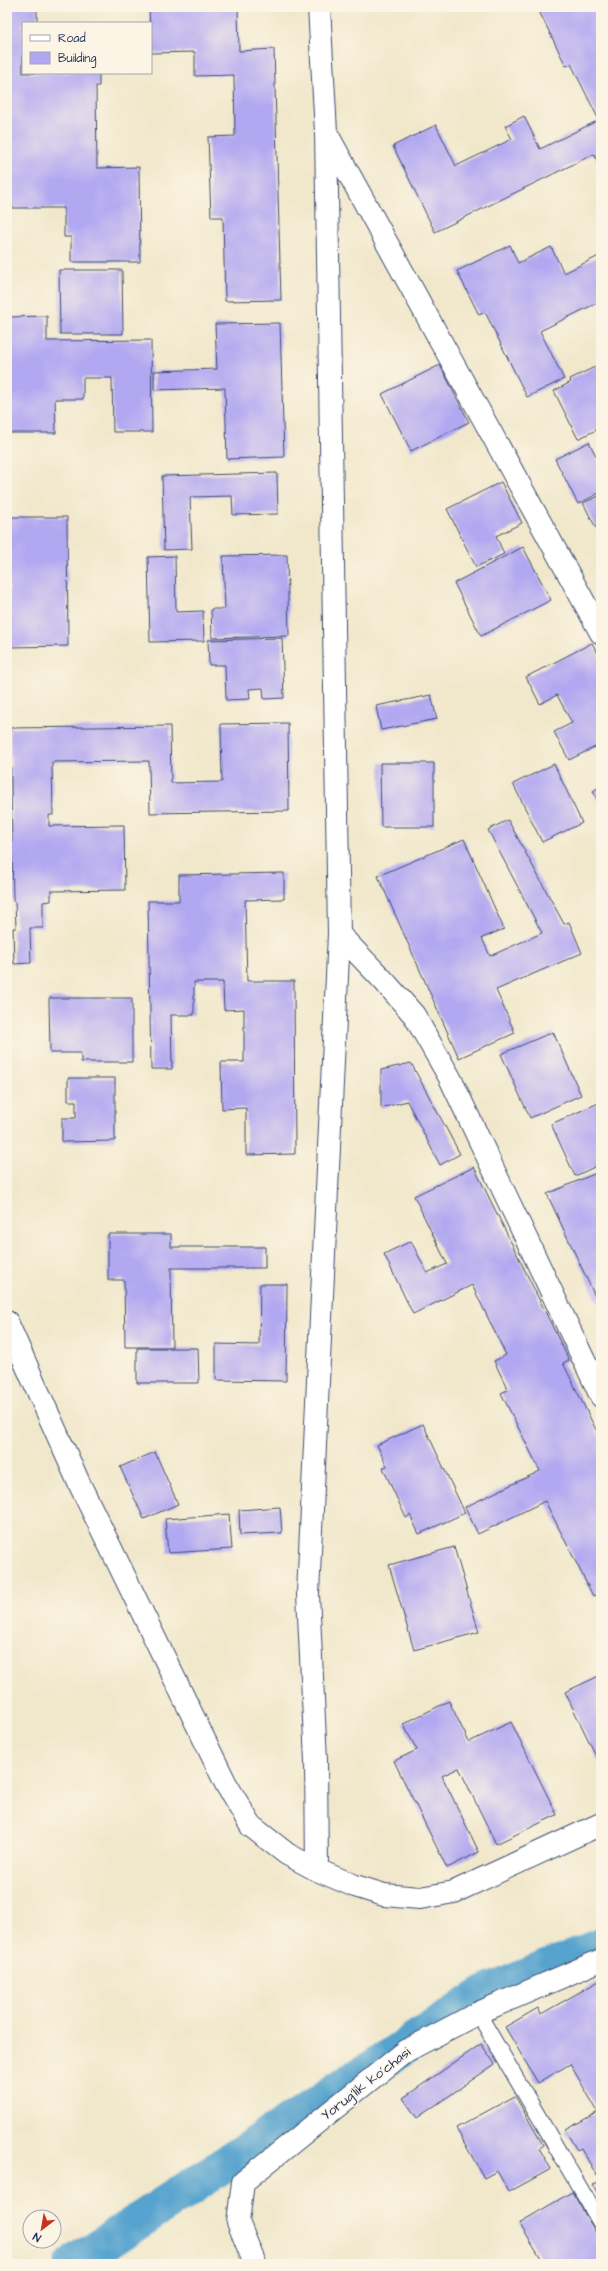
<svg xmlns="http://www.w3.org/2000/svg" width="608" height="2271" font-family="'Architects Daughter',sans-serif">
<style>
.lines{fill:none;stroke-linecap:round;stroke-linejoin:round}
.canal{stroke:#54a3ce;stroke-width:37}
.building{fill:#b2a8f1}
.service-casing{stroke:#3b4b6e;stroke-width:17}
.minor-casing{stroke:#3b4b6e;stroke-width:24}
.service{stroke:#fff;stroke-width:15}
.minor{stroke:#fff;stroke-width:22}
.labels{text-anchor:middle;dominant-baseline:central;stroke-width:3;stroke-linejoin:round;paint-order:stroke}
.street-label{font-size:14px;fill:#1b2f5e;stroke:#fcf5e5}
</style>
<rect width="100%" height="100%" fill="#fcf5e5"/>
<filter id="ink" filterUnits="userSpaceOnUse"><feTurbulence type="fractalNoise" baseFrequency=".025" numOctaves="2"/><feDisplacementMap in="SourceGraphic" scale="8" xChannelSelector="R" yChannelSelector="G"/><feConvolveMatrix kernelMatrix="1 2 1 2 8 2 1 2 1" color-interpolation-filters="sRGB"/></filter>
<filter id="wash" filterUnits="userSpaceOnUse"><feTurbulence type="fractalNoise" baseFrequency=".012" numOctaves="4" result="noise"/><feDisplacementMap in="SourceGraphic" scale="16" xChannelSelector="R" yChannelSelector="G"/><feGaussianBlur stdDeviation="0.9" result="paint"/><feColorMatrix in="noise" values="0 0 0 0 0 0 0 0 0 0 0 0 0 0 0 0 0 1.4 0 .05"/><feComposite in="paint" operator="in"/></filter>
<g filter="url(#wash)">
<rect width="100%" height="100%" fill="#f1e8cc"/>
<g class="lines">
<!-- canal -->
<path class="canal" d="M73 2264 485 1994 601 1946"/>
</g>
<g id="blocks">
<!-- building -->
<path class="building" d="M7 7H37V23H23V73H99V86H96L97 168 139 167 140 262H71V237H64V208H7Z
M149 7H238L239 51 274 49 281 300 225 301 223 217H211L208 137 235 136 234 75 195 76V52L151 53Z
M537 7H601V168L594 154 435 232 393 146 436 125 456 166 512 139 505 126 524 116 540 149 599 120 571 64 566 66Z
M510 245 518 263 551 247 564 273 601 255V301L540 331 564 379 527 397 485 312 479 315 457 271Z
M59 270H122L123 334H60Z
M47 316V341L151 340 152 432H113L112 378H83V399H55L56 433H10L9 317Z
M280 323 284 457 227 459 225 388 154 390V371L217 369 215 324Z
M601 364V440L596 430 578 439 554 391 571 382 570 379Z
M440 365 469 422 411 451 382 394Z
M589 442 601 466V492L578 504 555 459Z
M277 473 278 514 233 515 232 496 190 497 192 549 164 550 162 476Z
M501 482 522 523 496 536 504 554 476 567 447 509Z
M601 495V529L600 526 596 528 583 503Z
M8 517H67L68 646 10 647Z
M523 547 551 600 481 636 454 583Z
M287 555 289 636 212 638 211 609H225L223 556Z
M175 556 176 612 203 611 204 641 150 642 148 557Z
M282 638 284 698 264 699 263 688 249 689 250 699 226 700 225 665H209L208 640Z
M592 643 601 659V744L569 760 554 732 572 723 557 695 540 704 526 677Z
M431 695 437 719 381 730 376 706Z
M288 723 289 811 150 813 149 761 52 762 53 815H49V826L124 825 125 890 51 891V901L43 902V928H30L31 963 14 964 13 928H16L15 902 13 901 10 728 170 726 171 783 222 782 221 724Z
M380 763H434V827H381Z
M554 764 582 823 542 842 513 784Z
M601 786V807L593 791Z
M508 820 564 924 569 922 582 953 496 990 515 1033 459 1058 378 876 464 839 504 929 482 938 490 956 542 933 488 830Z
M284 873V899L245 900 247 981H294L295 1154 246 1155V1108L222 1109 221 1062H244V1009L224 1010 223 982H194V1015H171L172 1069H151L148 901H179V875Z
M49 998H132V1062H81V1053H50Z
M553 1032 581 1095 530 1118 501 1054Z
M411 1063 460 1154 440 1165 407 1101 381 1108V1070Z
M68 1078H115V1141L62 1142V1118H76V1101H68Z
M601 1102V1164L575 1176 551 1124Z
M474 1167 569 1360 563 1363 601 1440V1592L593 1596 545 1501 478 1534 465 1507 540 1471 501 1393 508 1390 494 1361 506 1355 472 1285 413 1314 384 1254 411 1241 427 1273 447 1264 414 1196Z
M601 1171V1309L547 1194Z
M108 1234H171V1247H265V1268H171L172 1347H125L124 1280H108Z
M260 1284H287L286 1381 216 1380V1344L259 1345Z
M137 1348H198L199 1383H137Z
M423 1424 465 1513 419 1534 410 1515 406 1518 383 1468 387 1466 377 1445Z
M155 1452 178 1504 144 1519 120 1467Z
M280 1507 282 1533 240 1535 239 1510Z
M229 1514 232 1549 168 1553 165 1519Z
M454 1547 479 1632 414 1650 389 1565Z
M601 1675V1766L565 1692Z
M449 1701 469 1742 511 1722 557 1815 496 1844 459 1768 442 1776 479 1852 447 1868 394 1761 417 1750 403 1724Z
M601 1980V2017L599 2019 601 2023V2174L597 2176 581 2148 577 2150 565 2130 598 2112 570 2064 538 2083 505 2027 538 2008 541 2014Z
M481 2044 495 2064 417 2118 403 2098Z
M515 2096 543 2145 539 2148 551 2169 509 2192 497 2171 484 2178 456 2128Z
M601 2180V2200L593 2185Z
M572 2192 601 2241V2264H544L519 2223Z"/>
</g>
</g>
<g filter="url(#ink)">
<use href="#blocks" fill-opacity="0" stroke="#3b4b6e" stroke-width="1"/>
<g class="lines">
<!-- service casing -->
<g class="service-casing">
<path id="service" d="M478 2013 601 2224"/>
</g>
<!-- minor casing -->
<g class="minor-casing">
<path id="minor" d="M327 134 601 633
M339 934 384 981 414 1015 450 1078 601 1396
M7 1322 79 1483 226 1784 251 1826 287 1854 317 1870 355 1886 384 1895 420 1898 454 1892 601 1824
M317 1870 316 1761 308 1594 339 934 326 132 319 7
M255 2264 238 2222 243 2182 406 2051 478 2013 601 1960"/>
</g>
<!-- service -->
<use href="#service" class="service"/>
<!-- minor -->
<use href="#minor" class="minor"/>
</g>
</g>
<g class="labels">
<!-- street labels -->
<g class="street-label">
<text transform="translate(366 2084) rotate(-38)">Yorug'lik ko'chasi</text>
</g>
</g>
<!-- margin -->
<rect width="608" height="2271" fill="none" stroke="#fcf5e5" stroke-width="24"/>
<!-- legend -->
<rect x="22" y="22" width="130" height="52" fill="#fcf5e5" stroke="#a2a6af"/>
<rect x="30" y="35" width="20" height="6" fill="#ffffff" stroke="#a2a6af"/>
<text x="58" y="42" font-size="12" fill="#1b2f5e">Road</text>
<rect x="30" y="52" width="20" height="12" fill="#b2a8f1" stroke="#a2a6af"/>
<text x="58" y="62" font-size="12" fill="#1b2f5e">Building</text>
<!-- north arrow -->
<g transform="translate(42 2229) rotate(211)"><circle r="19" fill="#fcf5e5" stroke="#a2a6af"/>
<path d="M0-3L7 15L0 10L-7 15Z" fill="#c8321e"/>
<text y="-6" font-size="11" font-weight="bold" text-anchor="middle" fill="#1b2f5e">N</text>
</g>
</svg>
